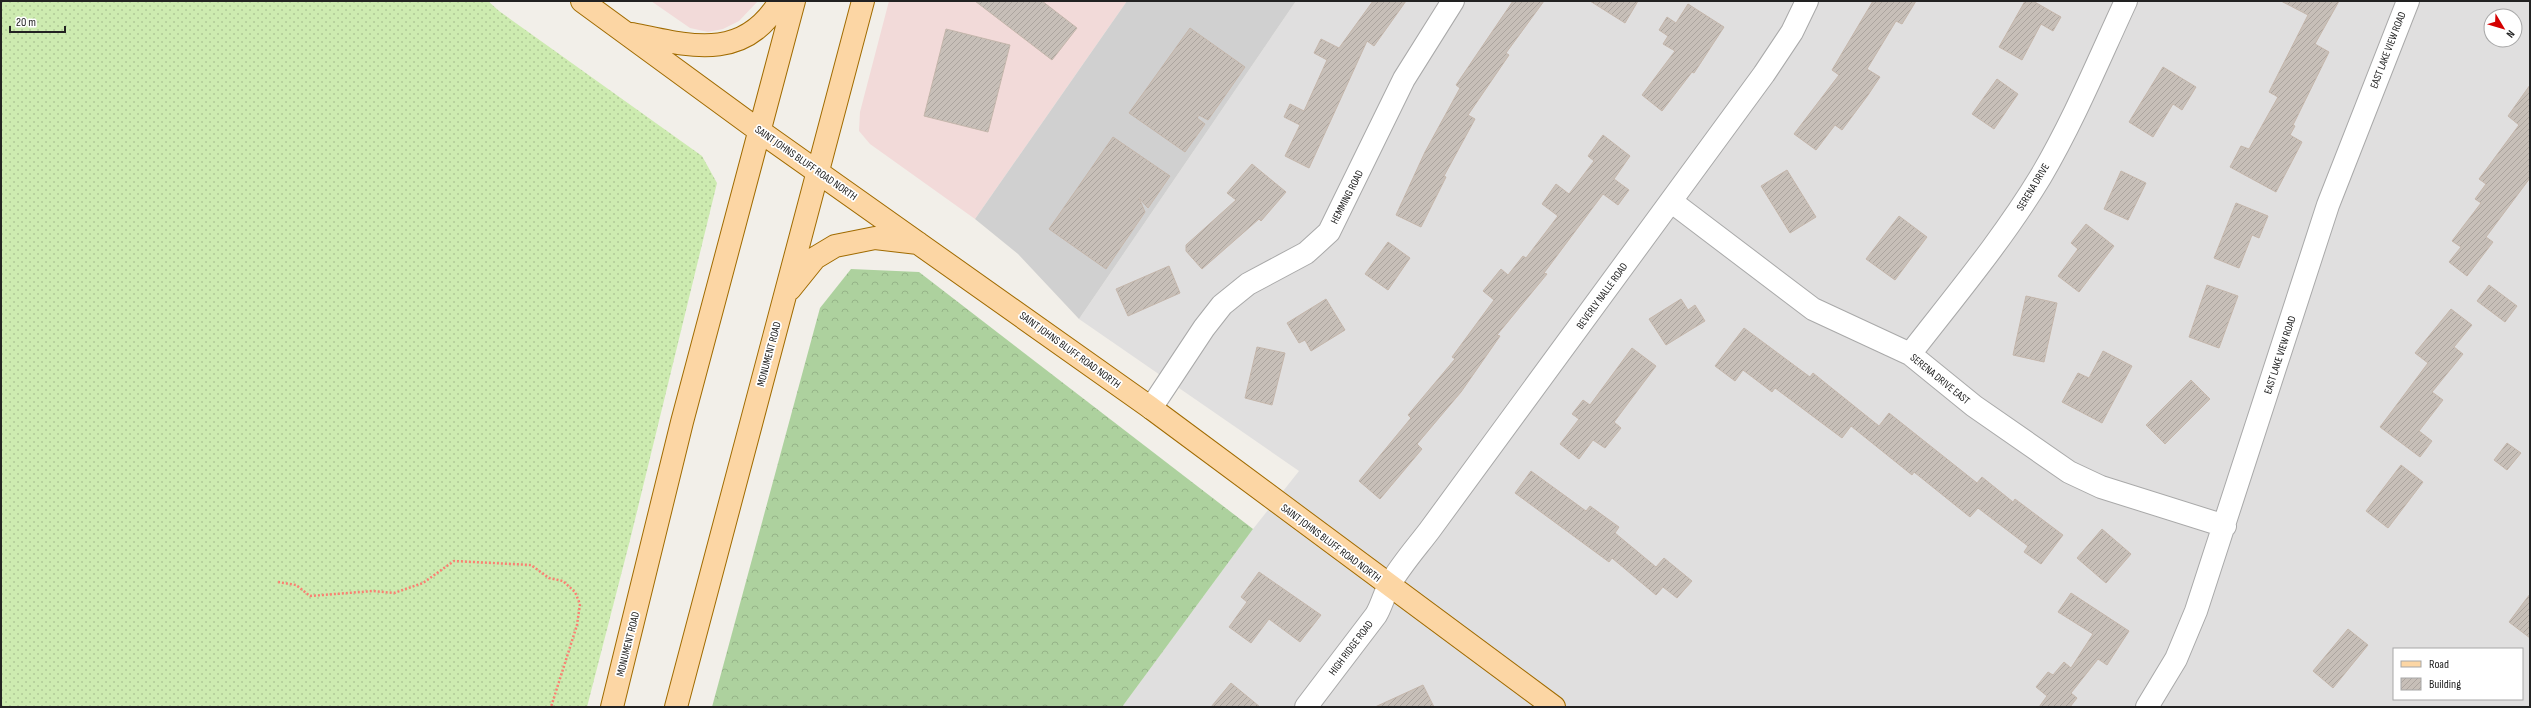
<svg xmlns="http://www.w3.org/2000/svg" width="2531" height="708" font-family="'Sofia Sans Condensed',sans-serif">
<style>
.residential{fill:#e0dfdf;fill-rule:evenodd}
.commercial{fill:#f2dad9}
.religious{fill:#d0d0d0}
.grass{fill:url(#grass-dots)}
.forest{fill:url(#forest-crowns)}
.building{fill:url(#building-hatch);stroke:#c4b6ab}
.lines{fill:none;stroke-linecap:round;stroke-linejoin:round}
.minor-casing{stroke:#a9a9a9;stroke-width:24}
.major-casing{stroke:#a06b00;stroke-width:24}
.path{stroke:#fa8072;stroke-width:2.5;stroke-dasharray:2 2;stroke-linecap:butt}
.minor{stroke:#fff;stroke-width:22}
.major{stroke:#fcd6a4;stroke-width:22}
.labels{text-anchor:middle;dominant-baseline:central;stroke-width:3.5;stroke-linejoin:round;paint-order:stroke}
.street-label{font-size:11px;fill:#222;stroke:#fff}
</style>
<defs>
<pattern id="grass-dots" width="8" height="8" patternUnits="userSpaceOnUse"><rect width="8" height="8" fill="#cdebb0"/><path d="M2 2h.1M6 6h.1" fill="none" stroke="#b0c997" stroke-width="1.8" stroke-linecap="round"/></pattern>
<pattern id="forest-crowns" width="20" height="18" patternUnits="userSpaceOnUse"><rect width="20" height="18" fill="#add19e"/><path d="M2 6a3 3 0 1 1 6 0M12 15a3 3 0 1 1 6 0" fill="none" stroke="#95b388"/></pattern>
<pattern id="building-hatch" width="6" height="6" patternUnits="userSpaceOnUse"><rect width="6" height="6" fill="#c7bfb8"/><path d="M-1 1l2-2M0 6l6-6M5 7l2-2" fill="none" stroke="#aba49e"/></pattern>
</defs>
<rect width="100%" height="100%" fill="#f2efe9"/>
<!-- residential -->
<path class="residential" d="M1296 1H2530V707H1122L1253 529 1299 471 1079 319ZM2491 16H2515V40H2491ZM2394 649H2522V699H2394Z"/>
<!-- commercial -->
<path class="commercial" d="M651 1H758L739 21 723 29 708 32 690 28Z
M889 1H1127L975 219 870 144 859 131 860 112Z"/>
<!-- religious -->
<path class="religious" d="M1127 1H1296L1079 319 1018 254 975 219Z"/>
<!-- grass -->
<path class="grass" d="M1 1H488L499 11 702 156 717 183 630 540 587 707H1Z"/>
<!-- forest -->
<path class="forest" d="M851 269 919 272 1253 529 1122 707H712L820 308Z"/>
<!-- building -->
<path class="building" d="M975 1H1042L1077 28 1052 60Z
M1373 1H1406L1374 46 1367 41 1309 168 1285 156 1300 125 1284 117 1290 104 1304 111 1327 60 1314 53 1321 39 1339 48Z
M1513 1H1544L1506 53 1509 55 1468 115 1475 119 1444 176 1446 177 1421 227 1396 215 1425 152 1460 88 1456 85Z
M1590 1H1638L1625 23Z
M1873 1H1916L1902 24 1896 21 1867 69 1880 77 1868 95 1842 130 1835 125 1816 150 1794 134 1839 75 1832 70Z
M2025 1H2033L2061 17 2053 31 2041 24 2022 60 1999 47Z
M2281 1H2339L2315 44 2329 52 2293 125 2295 126 2290 135 2302 142 2276 192 2230 167 2241 146 2249 149 2278 97 2269 92 2308 15Z
M1688 4 1724 27 1694 73 1692 72 1662 111 1642 95 1675 51 1663 44 1668 36 1659 30 1667 17 1676 23Z
M1190 28 1245 67 1208 120 1199 115 1197 118 1205 124 1185 152 1129 113Z
M946 29 1010 45 988 132 924 116Z
M2163 67 2196 87 2182 110 2173 104 2153 137 2129 122Z
M1997 79 2018 94 1994 129 1972 114Z
M2530 85V178L2486 237 2493 242 2467 276 2449 262 2461 247 2452 241 2481 203 2475 199 2486 184 2479 179 2519 125 2508 116Z
M1603 135 1630 156 1614 179 1629 190 1618 205 1603 194 1544 273 1547 274 1497 335 1500 336 1461 392 1417 444 1422 449 1380 499 1359 481 1411 418 1408 415 1455 359 1452 357 1494 300 1483 291 1501 269 1508 275 1523 256 1526 258 1558 216 1542 204 1556 184 1569 194 1594 161 1588 156Z
M1113 137 1170 176 1148 208 1139 198 1145 212 1106 269 1049 229Z
M1252 164 1286 192 1261 221 1259 219 1202 269 1186 251V245L1236 200 1227 193Z
M1787 170 1816 217 1790 233 1761 186Z
M2121 171 2146 183 2128 220 2104 209Z
M2236 203 2268 216 2259 238 2252 235 2239 268 2214 258Z
M1899 216 1927 237 1895 280 1866 259Z
M2086 224 2114 246 2079 292 2058 276 2078 249 2071 243Z
M1388 242 1410 258 1388 290 1365 274Z
M1169 266 1180 293 1128 316 1116 289Z
M2207 285 2238 296 2219 348 2189 337Z
M2489 285 2517 306 2505 322 2477 301Z
M2026 296 2057 303 2044 362 2013 355Z
M1326 299 1345 330 1311 351 1305 340 1299 343 1287 323Z
M1681 299 1688 310 1695 305 1705 321 1666 345 1649 319Z
M2451 309 2472 325 2454 347 2463 354 2432 392 2443 400 2419 431 2432 441 2420 457 2380 427 2428 363 2415 353Z
M1744 328 1810 377 1813 373 1879 426 1889 413 1977 483 1982 477 2013 502 2015 499 2063 535 2041 564 2024 552 2028 546 1978 508 1970 517 1914 472 1912 475 1851 426 1842 438 1775 388 1772 392 1743 370 1735 381 1715 366Z
M1257 347 1285 353 1272 405 1245 398Z
M1632 348 1656 366 1614 422 1621 428 1605 448 1593 440 1579 459 1560 444 1579 419 1572 414 1583 400 1590 405Z
M2103 351 2132 366 2102 423 2062 402 2078 373 2089 378Z
M2191 380 2210 399 2165 444 2146 425Z
M2507 443 2521 453 2507 470 2494 460Z
M2401 465 2423 482 2388 528 2366 511Z
M1531 471 1586 511 1590 506 1619 527 1615 533 1656 567 1664 558 1692 581 1677 598 1663 587 1656 595 1612 558 1609 562 1515 493Z
M2102 529 2131 554 2106 583 2077 558Z
M1259 572 1321 615 1300 642 1269 619 1251 643 1229 627 1247 602 1241 597Z
M2071 593 2129 631 2107 665 2098 659 2071 693 2077 698 2070 707H2039L2047 696 2036 687 2048 672 2053 675 2064 662 2071 668 2093 634 2058 612Z
M2530 594V638L2509 622Z
M2348 629 2368 645 2333 688 2313 671Z
M1231 683 1260 707H1211Z
M1423 685 1434 707H1375Z"/>
<g class="lines">
<!-- minor casing -->
<g class="minor-casing">
<path id="minor" d="M1672 202 1813 309 1910 354 1974 406 2069 472 2101 487 2225 526
M1910 354C1955 296 2003 239 2041 176 2074 120 2099 59 2126 1
M1151 408 1204 328 1222 305 1248 284 1306 253 1329 232 1404 79 1453 1
M1306 707 1376 615C1382 605 1384 594 1390 584 1401 565 1416 548 1429 531L1764 74 1792 32 1807 1
M2147 707 2176 659 2196 611 2328 205 2408 1"/>
</g>
<!-- major casing -->
<g class="major-casing">
<path id="major" d="M582 1 761 132 1151 408 1554 707
M632 34C690 46 744 62 780 1
M790 289 815 258 835 246 875 238 918 243
M612 707 682 422 794 1
M676 707 863 1"/>
</g>
<!-- path -->
<path class="path" d="M278 582 296 585 310 596 373 591 394 593 423 583 454 561 531 565 549 578 563 581 575 592 580 604 577 625 551 707"/>
<!-- minor -->
<use href="#minor" class="minor"/>
<!-- major -->
<use href="#major" class="major"/>
</g>
<g class="labels">
<!-- street labels -->
<g class="street-label">
<text transform="translate(2388 50) rotate(-69)">EAST LAKE VIEW ROAD</text>
<text transform="translate(806 163) rotate(35)">SAINT JOHNS BLUFF ROAD NORTH</text>
<text transform="translate(2033 187) rotate(-59)">SERENA DRIVE</text>
<text transform="translate(1347 197) rotate(-63)">HEMMING ROAD</text>
<text transform="translate(1602 296) rotate(-54)">BEVERLY NALLE ROAD</text>
<text transform="translate(1070 350) rotate(36)">SAINT JOHNS BLUFF ROAD NORTH</text>
<text transform="translate(769 354) rotate(-75)">MONUMENT ROAD</text>
<text transform="translate(2280 355) rotate(-72)">EAST LAKE VIEW ROAD</text>
<text transform="translate(1940 379) rotate(39)">SERENA DRIVE EAST</text>
<text transform="translate(1331 543) rotate(37)">SAINT JOHNS BLUFF ROAD NORTH</text>
<text transform="translate(628 644) rotate(-76)">MONUMENT ROAD</text>
<text transform="translate(1351 648) rotate(-53)">HIGH RIDGE ROAD</text>
</g>
</g>
<!-- border -->
<rect width="2531" height="708" fill="none" stroke="#222222" stroke-width="4"/>
<!-- legend -->
<rect x="2393" y="648" width="130" height="52" fill="#ffffff" stroke="#a7a7a7"/>
<rect x="2401" y="661" width="20" height="6" fill="#fcd6a4" stroke="#a7a7a7"/>
<text x="2429" y="668" font-size="12" fill="#222222">Road</text>
<rect x="2401" y="678" width="20" height="12" fill="url(#building-hatch)" stroke="#a7a7a7"/>
<text x="2429" y="688" font-size="12" fill="#222222">Building</text>
<!-- north arrow -->
<g transform="translate(2503 28) rotate(128)"><circle r="19" fill="#ffffff" stroke="#a7a7a7"/>
<path d="M0-3L7 15L0 10L-7 15Z" fill="#d40000"/>
<text y="-6" font-size="11" font-weight="bold" text-anchor="middle" fill="#222222">N</text>
</g>
<!-- scale -->
<path d="M10 26v6h55v-6" fill="none" stroke="#222222" stroke-width="2"/>
<text x="16" y="26" font-size="12" fill="#222222" stroke="#ffffff" stroke-width="3" paint-order="stroke">20 m</text>
</svg>
